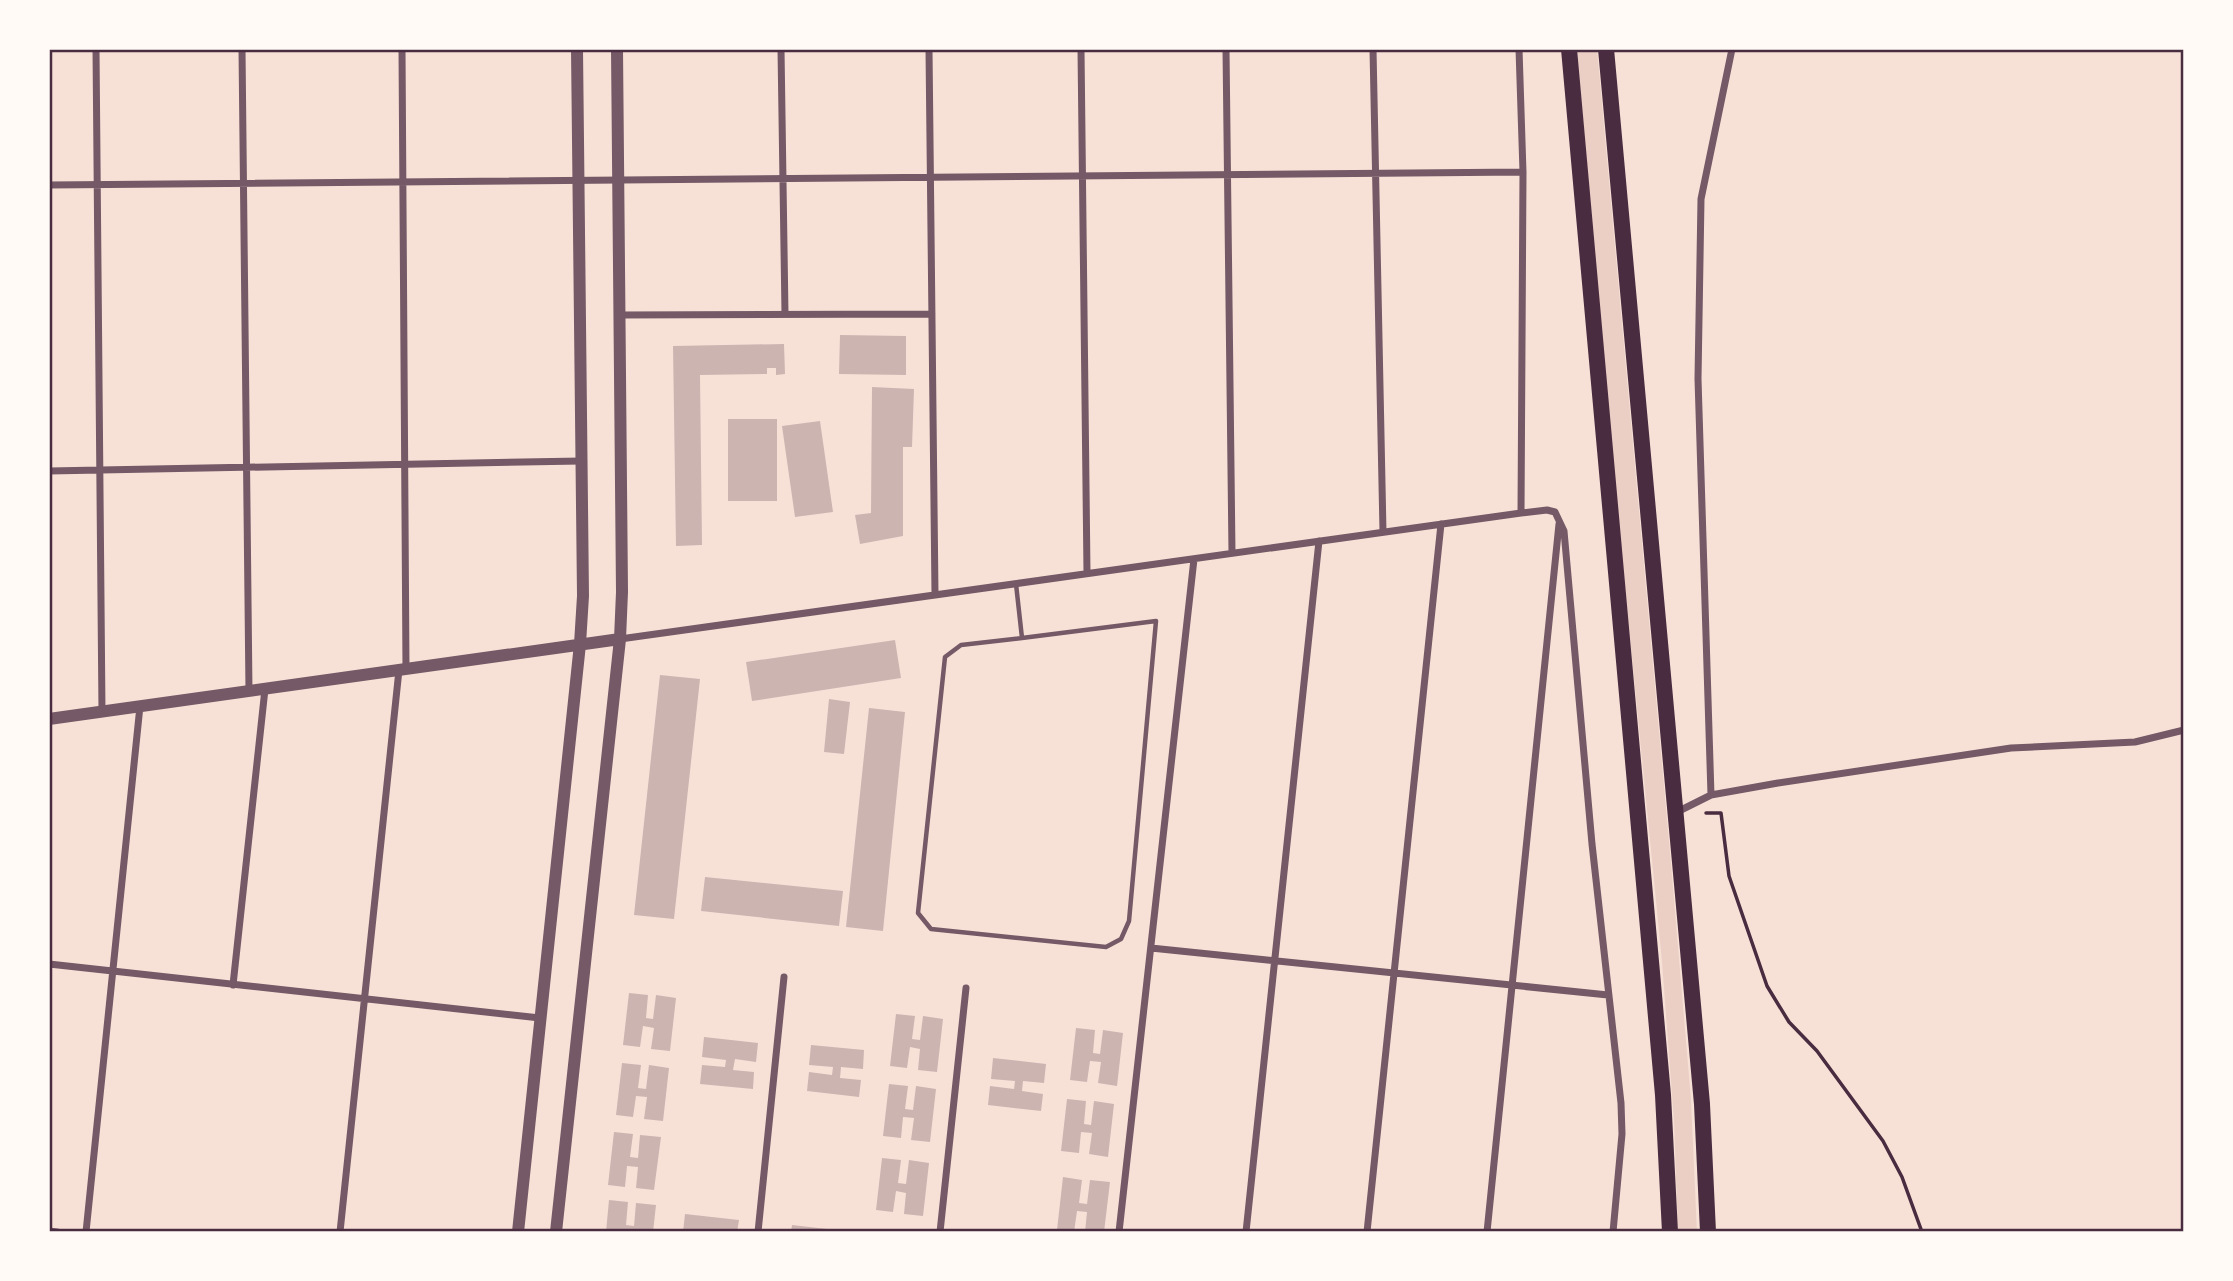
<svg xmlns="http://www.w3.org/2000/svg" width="2233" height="1281" font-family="'Alegreya Sans',sans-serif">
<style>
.green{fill:#ebcfc5}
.building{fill:#ccb4b1}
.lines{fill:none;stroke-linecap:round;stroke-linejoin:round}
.path{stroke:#4a2c40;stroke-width:3.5}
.service{stroke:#755966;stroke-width:4.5}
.minor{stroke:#755966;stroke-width:7}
.tertiary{stroke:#755966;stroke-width:12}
.trunk{stroke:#4a2c40;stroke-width:16}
.neatline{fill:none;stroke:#4a2c40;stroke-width:2.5}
</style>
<rect width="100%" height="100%" fill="#f7e1d7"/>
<!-- green -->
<path class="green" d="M1577 49H1597L1670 852 1691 1100 1697 1232H1678L1674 1121 1662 962 1617 505Z"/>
<!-- building -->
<path class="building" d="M840 335 906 336V375L839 374Z
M784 344 785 374 776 375V368H767V374L700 375 702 545 676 546 673 346Z
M872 387 914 389 912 447H903V536L860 544 855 515 871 513Z
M728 419H777V501H728Z
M820 421 833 512 795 517 782 426Z
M895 640 901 678 752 701 746 662Z
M660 675 700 679 674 919 634 915Z
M829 699 850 702 844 754 824 752Z
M869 708 905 712 883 931 846 927Z
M705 877 843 891 839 926 701 911Z
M629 993 648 995 646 1018 653 1019 656 995 676 998 670 1051 651 1049 654 1028 643 1026 640 1047 623 1045Z
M896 1014 915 1016 912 1039 920 1040 923 1016 943 1019 937 1072 918 1070 920 1049 910 1047 907 1068 890 1066Z
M1076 1028 1095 1030 1093 1053 1100 1054 1103 1030 1123 1033 1117 1086 1098 1083 1101 1062 1090 1061 1087 1082 1070 1080Z
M704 1037 758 1043 756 1062 735 1059 733 1070 754 1072 753 1089 700 1084 702 1065 725 1067 726 1060 702 1057Z
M811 1045 864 1050 863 1069 841 1067 840 1078 861 1080 859 1097 807 1091 809 1072 832 1075 833 1067 809 1065Z
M993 1058 1046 1064 1044 1083 1023 1081 1022 1091 1043 1094 1041 1111 988 1105 990 1086 1014 1089 1015 1081 991 1079Z
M622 1063 641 1065 638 1088 646 1089 649 1065 669 1068 663 1121 644 1119 647 1097 636 1096 633 1117 616 1115Z
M889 1084 908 1086 905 1109 913 1110 916 1086 936 1089 930 1142 911 1140 914 1118 903 1117 901 1138 883 1136Z
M1067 1099 1086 1101 1084 1124 1091 1125 1094 1101 1114 1104 1108 1157 1089 1154 1092 1133 1081 1132 1079 1153 1061 1151Z
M614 1132 633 1134 630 1157 638 1158 640 1135 661 1137 654 1190 636 1188 638 1167 627 1166 625 1187 608 1185Z
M882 1158 901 1160 898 1183 906 1184 909 1160 929 1163 923 1216 904 1214 906 1193 896 1191 893 1212 876 1210Z
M1063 1177 1082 1180 1079 1203 1087 1204 1090 1180 1110 1182 1104 1232H1085L1087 1212 1077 1211 1074 1232 1057 1230Z
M609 1200 628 1202 626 1225 634 1226 636 1203 656 1205 653 1232H606Z
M685 1214 739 1220 737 1232H683Z
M792 1225 836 1230V1232H791Z"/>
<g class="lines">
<!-- path -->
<path class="path" d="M1706 813H1721L1729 876 1767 986 1789 1022 1817 1051 1883 1141 1902 1177 1922 1232"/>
<!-- service -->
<path class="service" d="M1016 584 1022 638 961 645 945 657 918 913 931 929 1106 947 1121 939 1129 921 1156 621 1022 638"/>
<!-- minor -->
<path class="minor" d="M96 49 102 712
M242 49 249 691
M402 49 406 669
M781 49 785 314
M929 49 935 595
M1081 49 1087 573
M1226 49 1232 553
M1373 49 1383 532
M1519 49 1523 172 1521 513
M49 185 1523 172
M620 315 932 314
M49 471 581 461
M620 639 1521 513 1547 510 1555 512 1564 531 1592 844 1621 1103 1622 1134 1613 1232
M1711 795 1698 379 1701 199 1732 49
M1677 812 1711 795 1778 783 2011 748 2135 742 2184 730
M1151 948 1608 995
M49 964 540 1018
M233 985 265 689
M49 1231 57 1232
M86 1232 140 706
M340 1232 399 670
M758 1232 784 977
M940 1232 966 988
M1119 1232 1194 559
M1246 1232 1319 541
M1367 1232 1441 524
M1487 1232 1559 524"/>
<!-- tertiary -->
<path class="tertiary" d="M49 719 620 639
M518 1232 580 644 583 596 577 49
M556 1232 620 639 622 592 617 49"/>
<!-- trunk -->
<path class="trunk" d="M1569 49 1663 1095 1670 1232
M1606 49 1702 1104 1708 1232"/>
</g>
<!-- border -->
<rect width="2233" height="1281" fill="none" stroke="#fffaf5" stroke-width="102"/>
<rect x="51" y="51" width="2131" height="1179" class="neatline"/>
</svg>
